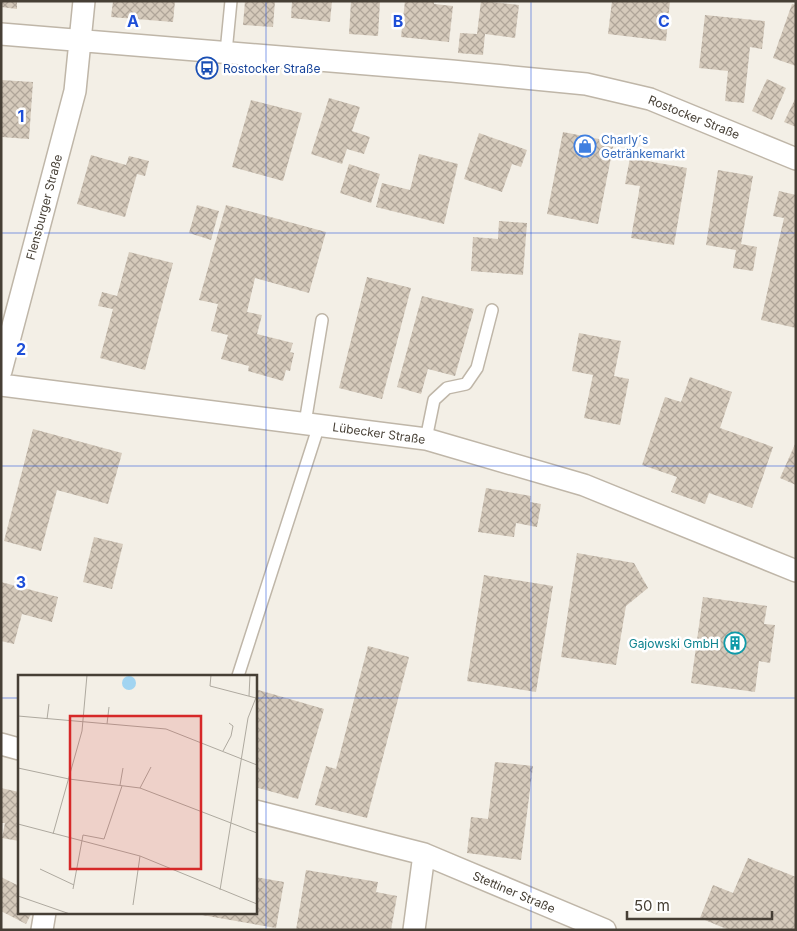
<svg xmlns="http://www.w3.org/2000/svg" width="797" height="931" font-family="Inter,sans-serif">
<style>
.building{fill:url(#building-cross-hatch)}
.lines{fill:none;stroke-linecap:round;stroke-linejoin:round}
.lane-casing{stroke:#bfb6a8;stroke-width:14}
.street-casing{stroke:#bfb6a8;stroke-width:24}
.lane{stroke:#fff;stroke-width:11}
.street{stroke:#fff;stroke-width:21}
.grid{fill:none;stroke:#1d4ed8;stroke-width:1;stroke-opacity:0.55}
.labels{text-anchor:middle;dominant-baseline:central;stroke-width:5;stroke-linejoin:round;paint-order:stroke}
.transit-label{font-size:12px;fill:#164399;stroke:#fff;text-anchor:start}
.street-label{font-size:12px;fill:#463f35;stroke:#fff}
.shop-label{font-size:12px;fill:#366cbe;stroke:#fff;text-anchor:start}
.culture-label{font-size:12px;fill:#0d838f;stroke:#fff;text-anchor:end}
.inset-road{fill:none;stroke:#aea99f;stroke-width:1}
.view{fill:#d62828;fill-opacity:0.15;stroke:#d62828;stroke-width:2.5}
.inset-edge{fill:none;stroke:#463f35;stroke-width:2.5}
.grid-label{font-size:16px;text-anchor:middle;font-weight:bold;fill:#1d4ed8;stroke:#fff;stroke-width:5;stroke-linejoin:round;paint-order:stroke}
</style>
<defs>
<pattern id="building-cross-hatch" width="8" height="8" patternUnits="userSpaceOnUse" patternTransform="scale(1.25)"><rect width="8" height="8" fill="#d5cabb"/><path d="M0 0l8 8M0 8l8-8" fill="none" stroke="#afa599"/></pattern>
</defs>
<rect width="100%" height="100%" fill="#f3efe6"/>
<!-- building -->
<path class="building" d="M1 1H17V9L1 7Z
M113 1H175L173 22 111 17Z
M245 1H275L273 27 243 25Z
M292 1H332L330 22 291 18Z
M351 1H380L378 36 349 34Z
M405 1H434V4L453 6 449 42 401 37Z
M481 1 519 5 515 38 485 34 483 55 458 53 460 33 477 34Z
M612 1H670L666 41 608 34Z
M792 4 796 5V66L773 58Z
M705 15 765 21 762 49 750 47 744 103 725 101 728 71 699 68Z
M767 79 786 88 772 120 752 111Z
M1 80 33 82 29 139 1 137Z
M796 97V127L784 122Z
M329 98 360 107 352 131 370 137 364 154 347 149 342 164 311 154Z
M251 100 302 113 283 181 232 167Z
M563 132 614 142 598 224 547 214Z
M479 133 527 150 521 167 512 164 502 192 464 179Z
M419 154 458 164 444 224 376 207 382 183 410 190Z
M91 155 126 165 129 156 149 161 145 176 137 174 125 217 77 204Z
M630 158 687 168 674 245 631 238 640 186 625 184Z
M349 164 380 174 371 203 340 193Z
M718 170 753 176 741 244 757 247 753 271 733 268 736 250 706 245Z
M779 191 796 195V328L761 320 784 218 773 216Z
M197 205 219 211 211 240 189 233Z
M226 205 326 232 309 293 255 278 247 312 262 315 257 334 293 343 290 352 294 353 290 371 286 370 283 381 248 371 249 366 221 359 228 335 211 331 218 304 199 300Z
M499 221 527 223 523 275 471 271 473 237 498 239Z
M129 252 173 263 145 370 100 358 113 309 98 306 102 292 117 296Z
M367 277 411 288 382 399 339 388Z
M422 296 474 309 455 376 428 369 421 394 397 387Z
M579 333 621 341 614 376 629 379 620 425 584 418 593 375 572 371Z
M690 377 732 392 720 428 773 447 752 508 709 493 705 504 671 492 677 477 642 465 665 397 681 402Z
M33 429 122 453 108 504 57 490 41 551 4 541Z
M796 442V485L780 478Z
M486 488 531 496 530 502 541 504 537 527 516 523 514 537 478 532Z
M94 537 123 544 112 589 83 582Z
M577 553 634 563 648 588 626 606 616 665 561 657Z
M484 575 553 586 536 692 467 681Z
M1 582 58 597 52 622 22 614 14 644 1 641Z
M703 597 767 606 764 624 775 625 770 663 759 661 755 692 691 683Z
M368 646 409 657 367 818 315 805 326 766 336 769Z
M255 689 324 709 298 799 255 787Z
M495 762 533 766 521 860 467 853 471 817 488 819Z
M1 788 19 792V841L2 838 5 823H1Z
M748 858 796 877V930H729L700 918 713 885 733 893Z
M306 870 378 882 376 892 397 896 391 930H296Z
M1 877 19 886V912H32L26 924 1 911Z
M255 877 284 882 276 928 202 915 203 912H255Z"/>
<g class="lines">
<!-- lane casing -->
<g class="lane-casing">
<path id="lane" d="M226 52 231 1
M305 423 322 320
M426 439 434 400 447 388 466 384 477 368 492 310
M238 676 319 425"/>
</g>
<!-- street casing -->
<g class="street-casing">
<path id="street" d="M1 34 452 71 586 84 650 99 796 159
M1 371 75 91 84 1
M1 385 426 439 584 485 796 571
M1 744 19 749
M255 811 424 854 605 930
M42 930 45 912
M414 930 424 854"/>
</g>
<!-- lane -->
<use href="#lane" class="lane"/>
<!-- street -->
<use href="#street" class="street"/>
</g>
<!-- grid -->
<path class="grid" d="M266 1V930M531 1V930M1 233H796M1 466H796M1 698H19M255 698H796"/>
<!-- icons -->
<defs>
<g id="bus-ring" transform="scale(1.125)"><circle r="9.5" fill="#fff" stroke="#1a4fb4" stroke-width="1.5"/><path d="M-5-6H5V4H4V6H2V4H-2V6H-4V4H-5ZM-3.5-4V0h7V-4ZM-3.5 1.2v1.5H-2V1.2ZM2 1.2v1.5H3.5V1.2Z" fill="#1a4fb4"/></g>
<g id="shop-ring" transform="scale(1.125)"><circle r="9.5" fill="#fff" stroke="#3f7fe0" stroke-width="1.5"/><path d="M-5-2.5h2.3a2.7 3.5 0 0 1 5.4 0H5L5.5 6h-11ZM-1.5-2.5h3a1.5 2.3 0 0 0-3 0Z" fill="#3f7fe0"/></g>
<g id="building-ring" transform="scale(1.125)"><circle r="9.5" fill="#fff" stroke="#0f9aa8" stroke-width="1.5"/><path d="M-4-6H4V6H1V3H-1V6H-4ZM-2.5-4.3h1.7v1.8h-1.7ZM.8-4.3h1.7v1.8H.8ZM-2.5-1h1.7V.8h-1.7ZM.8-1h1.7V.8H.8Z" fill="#0f9aa8"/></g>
</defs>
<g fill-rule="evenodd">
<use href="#bus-ring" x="207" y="68"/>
<use href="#shop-ring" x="585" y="146"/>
<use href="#building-ring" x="735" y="643"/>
</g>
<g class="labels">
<!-- transit labels -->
<g class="transit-label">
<text x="223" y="68">Rostocker Straße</text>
</g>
<!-- street labels -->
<g class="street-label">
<text transform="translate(694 117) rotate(22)">Rostocker Straße</text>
<text transform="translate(44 207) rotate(-75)">Flensburger Straße</text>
<text transform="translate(379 433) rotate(8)">Lübecker Straße</text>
<text transform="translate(514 892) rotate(23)">Stettiner Straße</text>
</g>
<!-- shop labels -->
<g class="shop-label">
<text x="601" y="139">Charly´s<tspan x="601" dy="14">Getränkemarkt</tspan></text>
</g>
<!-- culture labels -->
<g class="culture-label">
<text x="719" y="643">Gajowski GmbH</text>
</g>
</g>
<!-- overview -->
<g transform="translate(18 675)">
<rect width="239" height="239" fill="#f3efe6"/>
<path d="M104 8a7 7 0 1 1 14 0a7 7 0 1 1-14 0Z" fill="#a1d4f1"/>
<path class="inset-road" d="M193 0 192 11 238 23M231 21 232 0M0 41 148 54 239 90M29 44 31 29M89 49 91 32M205 76 213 61 215 51 211 48M0 93 51 104 122 113 239 158M102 110 105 93M122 113 133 92M0 149 122 181 239 229M35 159 64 56 69 0M22 194 56 210M55 214 65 160 86 164 104 111M202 215 230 43 239 20M0 221 52 239M115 230 122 181"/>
<path class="view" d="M52 41H183V194H52Z"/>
<rect width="239" height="239" class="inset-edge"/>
</g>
<g class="grid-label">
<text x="133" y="27">A</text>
<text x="398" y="27">B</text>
<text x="664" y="27">C</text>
<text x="21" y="122">1</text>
<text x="21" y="355">2</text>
<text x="21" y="588">3</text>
</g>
<!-- border -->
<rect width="797" height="931" fill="none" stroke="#463f35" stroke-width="5"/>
<!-- scale -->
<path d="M627 911v8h145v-8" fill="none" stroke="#463f35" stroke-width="2.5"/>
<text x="634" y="911" font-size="15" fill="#463f35" stroke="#ffffff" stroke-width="4" paint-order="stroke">50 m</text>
</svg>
